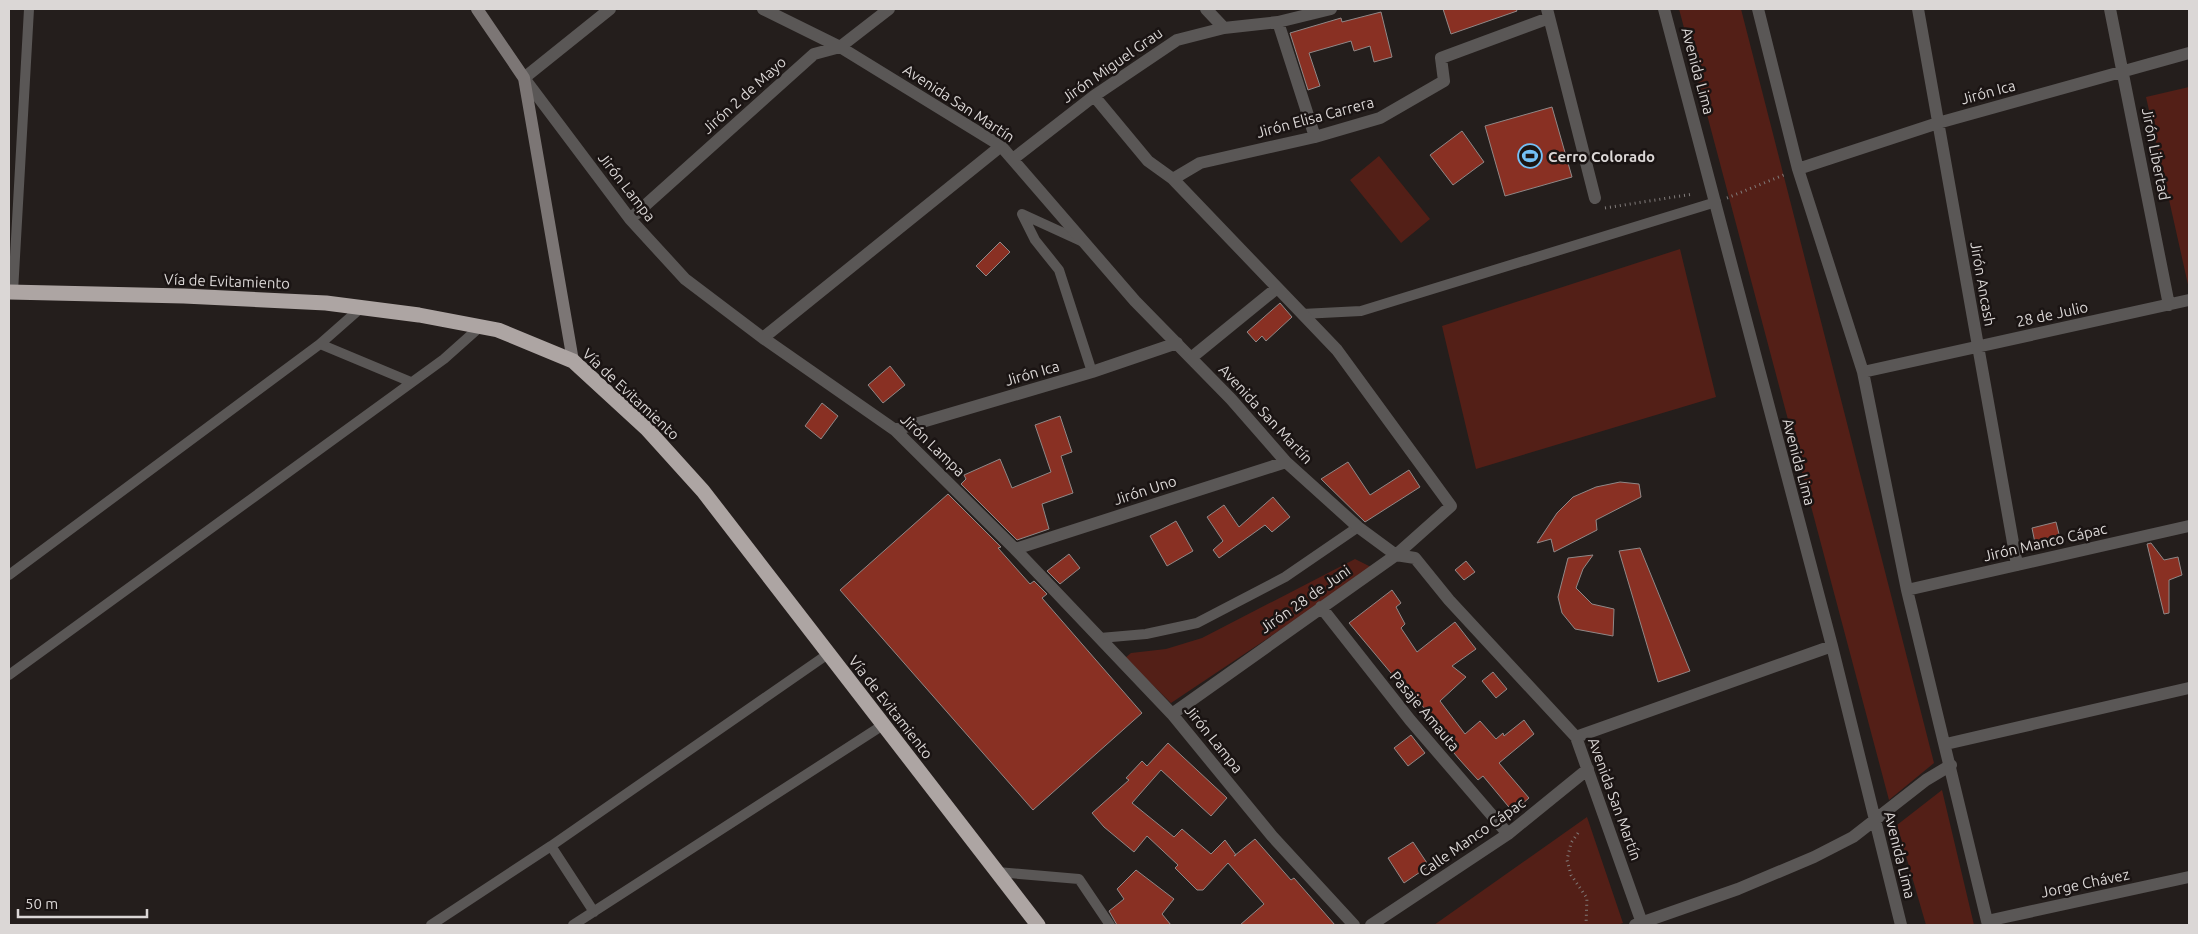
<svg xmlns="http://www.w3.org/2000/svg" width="2198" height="934" font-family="Ubuntu,sans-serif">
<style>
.green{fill:#531f17}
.building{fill:#893023;stroke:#908887}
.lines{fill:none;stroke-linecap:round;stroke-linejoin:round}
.path{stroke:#817c7b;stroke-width:3;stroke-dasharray:1 4;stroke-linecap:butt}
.lane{stroke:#5a5756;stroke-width:10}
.street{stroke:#5a5756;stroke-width:12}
.secondary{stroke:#7c7675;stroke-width:12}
.highway{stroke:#ada5a3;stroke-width:15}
.labels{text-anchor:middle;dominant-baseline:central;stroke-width:5;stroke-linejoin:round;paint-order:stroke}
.street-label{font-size:15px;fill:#dbd7d6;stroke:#1a1413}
.poi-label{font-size:15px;font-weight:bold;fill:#dbd7d6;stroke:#1a1413;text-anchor:start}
</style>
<rect width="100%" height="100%" fill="#241e1c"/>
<!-- green -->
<path class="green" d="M1679 9H1741L1934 763 1889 800Z
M2189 87V289L2146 97Z
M1379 156 1430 219 1401 243 1350 180Z
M1680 249 1716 397 1476 469 1442 326Z
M1355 559 1373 568 1171 703 1125 658 1131 653 1166 649 1202 638Z
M1942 790 1974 925H1926L1897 825Z
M1587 817 1623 923 1617 925H1434Z"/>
<!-- building -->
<path class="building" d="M1443 9H1516L1517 11 1451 34Z
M1381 12 1392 57 1374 62 1370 46 1354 51 1351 41 1309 53 1320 86 1308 90 1290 33 1341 18 1342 22Z
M1552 107 1572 177 1505 196 1485 126Z
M1462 131 1484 162 1453 185 1430 155Z
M1000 242 1010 252 986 276 976 266Z
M1280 303 1292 317 1266 341 1262 336 1256 342 1247 332Z
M890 366 905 385 883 403 868 385Z
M822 403 838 416 821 439 805 426Z
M1060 416 1072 452 1061 456 1073 493 1042 504 1049 529 1017 540 961 484 966 479 964 475 1000 459 1012 488 1051 472 1035 425Z
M1348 462 1370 495 1409 470 1420 487 1365 522 1321 479Z
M1620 482 1639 484 1641 497 1596 520 1597 530 1554 552 1551 539 1537 543 1557 513 1573 497 1596 487Z
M948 494 1001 547 998 548 1030 584 1034 581 1047 594 1042 598 1142 713 1033 810 840 590Z
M1273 497 1290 517 1272 532 1265 525 1219 558 1213 550 1223 541 1207 517 1224 505 1239 527Z
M1176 521 1193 551 1167 566 1150 536Z
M2056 522 2060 538 2035 543 2032 528Z
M2151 543 2164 560 2178 557 2182 575 2169 580V613L2164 614 2147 544Z
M1640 548 1690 671 1658 682 1619 551Z
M1069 554 1080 568 1060 584 1047 571Z
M1593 555 1583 569 1576 588 1592 604 1614 609 1613 636 1575 629 1562 613 1558 597 1568 558Z
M1466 561 1475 572 1464 580 1455 570Z
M1392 590 1401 603 1396 607 1405 624 1401 628 1417 652 1455 622 1476 649 1452 666 1466 677 1440 701 1465 734 1480 721 1496 739 1503 733 1504 736 1524 720 1534 734 1499 763 1529 798 1513 812 1483 776 1478 780 1459 759 1449 747 1452 745 1431 718 1432 717 1398 678 1396 679 1349 623Z
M1493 672 1507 689 1496 698 1482 681Z
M1411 735 1425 753 1408 766 1394 748Z
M1168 743 1227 798 1211 816 1161 770 1132 803 1174 837 1182 829 1211 854 1225 840 1236 855 1234 856 1255 839 1291 880 1294 878 1335 925H1240L1264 904 1228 863 1203 890H1197L1175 868 1178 865 1147 836 1134 852 1104 827 1092 813 1129 780 1126 778 1142 761 1147 766Z
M1413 842 1429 866 1404 883 1388 858Z
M1136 870 1174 899 1162 914 1171 925H1117L1109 911 1124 899 1117 889Z"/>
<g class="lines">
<!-- path -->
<path class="path" d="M1727 198 1786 174
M1605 208 1693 194
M1578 833 1571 843 1567 860 1571 875 1587 898 1586 925"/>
<!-- lane -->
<path class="lane" d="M1081 241 1022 214 1035 240 1059 270 1092 372
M13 292 29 9
M1302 314 1361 311 1716 202
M320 344 411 382
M9 575 320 344 362 307
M1100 638 1146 634 1197 623 1285 577 1358 527
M9 675 444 359 481 326
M551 846 594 912
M997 872 1079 879 1110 925
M431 925 551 846 828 654
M573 925 883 725"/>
<!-- street -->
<path class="street" d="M610 9 524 78 630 219 685 279 763 338 895 430 1015 549 1172 714 1272 836 1354 925
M763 9 840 47 1001 146 1135 301 1231 399 1286 462 1358 527 1396 555 1415 558 1449 600 1576 737 1642 923
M1206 9 1224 28
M1547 9 1595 198
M1664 9 1832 646 1901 925
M1758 9 1798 169 1863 372 1907 590 1988 925
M1918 9 2017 565
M2110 9 2169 305
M1278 22 1315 137
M1094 96 1148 161 1173 179 1337 350 1451 506 1396 555 1172 714
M1013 159 1094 96 1177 40 1224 28 1278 22 1331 9
M1798 169 1938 123 2189 53
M1173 179 1200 163 1315 137 1380 118 1444 81 1441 58 1549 18
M630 219 814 54 840 47 889 9
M763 338 1001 146
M1191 358 1277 288
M1863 372 2189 300
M895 430 1092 372 1177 343
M1015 549 1286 462
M1907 590 2189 526
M1321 607 1410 720 1508 834
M1576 737 1832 646
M1946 744 2189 688
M1987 921 2189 877
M1371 925 1508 834 1588 769
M1635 925 1738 889 1814 857 1853 837 1926 780 1951 765"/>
<!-- secondary -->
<path class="secondary" d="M477 9 524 78 573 361"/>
<!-- highway -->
<path class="highway" d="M9 292 184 296 326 303 419 315 498 330 573 361 647 429 703 491 1038 925"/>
</g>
<!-- icons -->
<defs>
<g id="stadium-ring" transform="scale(1.25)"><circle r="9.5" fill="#1a1413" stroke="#74c0f6" stroke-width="1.5"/><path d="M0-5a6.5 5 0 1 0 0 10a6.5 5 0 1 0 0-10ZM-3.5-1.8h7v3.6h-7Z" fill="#74c0f6"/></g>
</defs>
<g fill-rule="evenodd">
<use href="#stadium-ring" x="1530" y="156"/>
</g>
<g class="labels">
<!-- street labels -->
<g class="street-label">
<text transform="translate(1112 65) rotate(-35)">Jirón Miguel Grau</text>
<text transform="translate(1698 71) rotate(75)">Avenida Lima</text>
<text transform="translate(1988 92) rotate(-15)">Jirón Ica</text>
<text transform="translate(744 95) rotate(-42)">Jirón 2 de Mayo</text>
<text transform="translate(959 103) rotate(33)">Avenida San Martín</text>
<text transform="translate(1315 117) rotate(-15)">Jirón Elisa Carrera</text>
<text transform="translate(2156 154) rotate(79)">Jirón Libertad</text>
<text transform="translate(627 187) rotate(52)">Jirón Lampa</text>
<text transform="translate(227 281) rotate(2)">Vía de Evitamiento</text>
<text transform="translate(1983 284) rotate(80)">Jirón Ancash</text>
<text transform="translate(2052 314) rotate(-12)">28 de Julio</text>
<text transform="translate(1032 373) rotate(-16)">Jirón Ica</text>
<text transform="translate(631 394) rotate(43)">Vía de Evitamiento</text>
<text transform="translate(1266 414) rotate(47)">Avenida San Martín</text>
<text transform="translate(933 445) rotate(44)">Jirón Lampa</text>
<text transform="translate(1799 462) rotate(75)">Avenida Lima</text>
<text transform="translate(1145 490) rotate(-18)">Jirón Uno</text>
<text transform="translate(2045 542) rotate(-13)">Jirón Manco Cápac</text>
<text transform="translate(1305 599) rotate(-35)">Jirón 28 de Juni</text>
<text transform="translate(891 707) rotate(52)">Vía de Evitamiento</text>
<text transform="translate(1425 711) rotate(50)">Pasaje Amauta</text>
<text transform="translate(1214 739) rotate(51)">Jirón Lampa</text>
<text transform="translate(1615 799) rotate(70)">Avenida San Martín</text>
<text transform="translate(1472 837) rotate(-35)">Calle Manco Cápac</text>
<text transform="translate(1900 855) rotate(76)">Avenida Lima</text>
<text transform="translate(2085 883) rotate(-12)">Jorge Chávez</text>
</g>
<!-- poi labels -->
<g class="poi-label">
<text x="1548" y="156">Cerro Colorado</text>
</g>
</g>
<!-- border -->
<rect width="2198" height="934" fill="none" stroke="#dbd7d6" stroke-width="20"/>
<!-- scale -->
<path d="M18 909v8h129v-8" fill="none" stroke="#dbd7d6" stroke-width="2.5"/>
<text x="25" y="909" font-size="15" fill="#dbd7d6" stroke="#1a1413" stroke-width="4" paint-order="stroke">50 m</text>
</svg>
